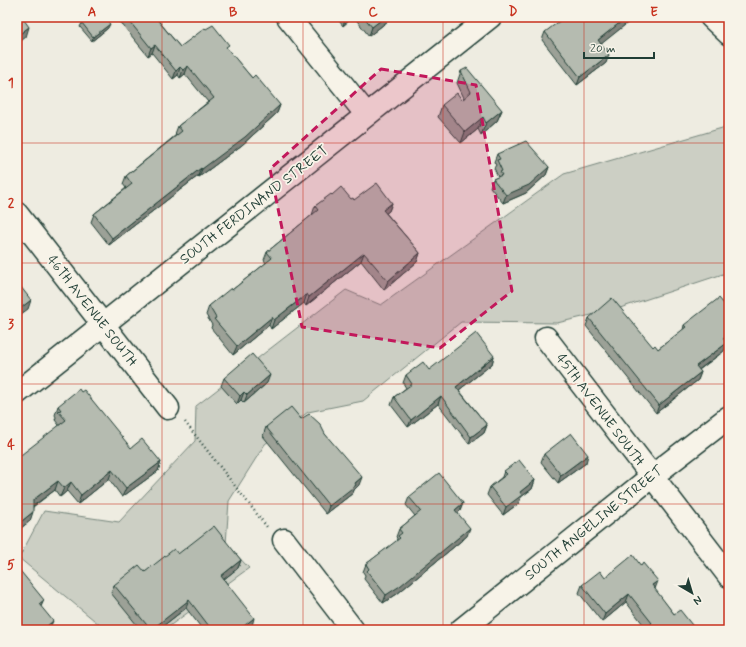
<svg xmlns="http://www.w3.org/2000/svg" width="746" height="647" font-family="Mynerve,sans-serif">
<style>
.green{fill:#cccfc4;stroke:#76867c}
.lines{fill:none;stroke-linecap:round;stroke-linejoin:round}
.street-casing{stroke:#1f3d34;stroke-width:25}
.path{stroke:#1f3d34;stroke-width:2.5;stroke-dasharray:1 3;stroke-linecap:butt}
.street{stroke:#f7f3e8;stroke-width:22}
.wall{fill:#9ca197;stroke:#1f3d34}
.shaded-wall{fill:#7f837b;stroke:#1f3d34}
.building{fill:#b5bbb0;stroke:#1f3d34}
.marked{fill:#c2185b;fill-opacity:0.2;stroke:#c2185b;stroke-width:3;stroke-dasharray:8 5;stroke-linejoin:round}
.grid{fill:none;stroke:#c8321e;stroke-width:1;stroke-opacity:0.55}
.labels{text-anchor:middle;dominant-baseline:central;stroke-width:3.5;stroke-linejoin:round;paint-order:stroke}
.street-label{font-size:14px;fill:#1f3d34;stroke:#f7f3e8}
.neatline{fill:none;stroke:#c8321e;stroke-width:1.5}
.grid-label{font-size:13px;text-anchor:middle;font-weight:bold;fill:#c8321e}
</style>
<rect width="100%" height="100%" fill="#eeece1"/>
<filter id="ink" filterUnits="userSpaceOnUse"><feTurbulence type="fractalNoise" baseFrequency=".025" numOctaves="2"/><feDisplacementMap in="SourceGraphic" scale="8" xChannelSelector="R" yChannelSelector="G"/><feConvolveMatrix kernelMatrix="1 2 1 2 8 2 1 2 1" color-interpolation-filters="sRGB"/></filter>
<g filter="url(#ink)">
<!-- green -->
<path class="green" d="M729 126V272L617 309 557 323 461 322 363 401 308 412 265 444 229 501 226 544 249 568 164 630H106L19 558 44 511 119 522 195 441 196 406 346 290 381 305 564 174Z"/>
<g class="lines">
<!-- street casing -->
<g class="street-casing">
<path id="street" d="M288 17 367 115
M711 17 729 34
M17 214 168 408
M546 338 729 576
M17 393 490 17
M284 540 353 630
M461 630 651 477 729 417"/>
</g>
<!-- path -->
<path class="path" d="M185 422 267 527"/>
<!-- street -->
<use href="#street" class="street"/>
</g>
<!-- wall -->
<path class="wall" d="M116 17H158L157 19 180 47 206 29 227 49 252 78 280 105 277 113 242 145 199 177 198 176 109 245 91 222 94 214 126 188 123 184 126 176 176 135 175 134 178 126 208 102 185 74 180 78 178 75 173 79 152 53 148 56Z
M336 17H353L343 26Z
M354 17H393L369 36Z
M635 17 600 44 606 63 577 85 542 40 545 32Z
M82 23 108 28 92 41 80 27Z
M461 71 502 110 497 121 481 135 478 129 461 143 438 117 442 105 462 100 464 98 457 83Z
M497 154 549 167 546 175 526 193 503 203 490 187 493 179 498 177 494 168 496 165 494 162Z
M332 195 354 200 392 203 389 211 386 213 420 253 417 262 384 290 361 261 306 306 304 303 271 329 269 325 233 355 211 328 212 325 206 315 209 306 232 290 266 263 264 260 267 252 312 215 315 206Z
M589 318 653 347 658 349 683 330 684 325 726 342 724 351 699 370 701 372 698 380 656 413 586 326Z
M494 356 492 364 459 390 487 425 484 433 469 444 438 404 408 427 391 405 394 397 406 388 403 383 406 375Z
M224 378 267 383 244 403 241 400 237 404 221 386Z
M58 406 131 448 161 462 158 471 122 497 109 479 78 504 67 491 60 497 55 490 33 507 30 521 17 531 59 425 55 420 56 417 55 415Z
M301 419 325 434 359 485 354 490 353 493 326 514 263 436 266 427Z
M544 454 586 463 558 483 541 462Z
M504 471 535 480 532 489 521 497 519 503 503 515 487 495 490 487 502 477Z
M409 497 463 503 460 511 458 513 467 536 397 594 383 603 364 579 365 575 363 572 366 564 396 542 397 538 396 537 399 529 415 516 406 505Z
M729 504V511L727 509Z
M178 554 241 560 238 568 224 579 252 626 247 630H203L186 608 158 630H141L111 593 114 585 145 572Z
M582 585 654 589 674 614 696 630H645L646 628 626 602 602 622 579 593Z"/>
<!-- shaded-wall -->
<path class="shaded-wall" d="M346 17H353L343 26Z
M385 17H393L369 36 372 27Z
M627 17H635L595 49 598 40Z
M110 24 108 28 92 41 93 37Z
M29 27 26 37 17 44V36Z
M155 45 152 53 148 56 151 48Z
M609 55 606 63 577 85 580 77Z
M188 66 185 74 180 78 183 70Z
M180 67 178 75 173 79 176 71Z
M280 105 277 113 242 145 199 177 202 169Z
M502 110 497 121 481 135 486 123Z
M483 117 478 129 461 143 465 132Z
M549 167 546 175 526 193 503 203 506 195Z
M201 168 198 176 109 245 112 238Z
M392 203 389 211 380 218 383 210Z
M364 253 361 261 306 306 309 297Z
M420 253 417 262 384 290 388 281Z
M307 294 304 303 271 329 274 320Z
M31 300 28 309 17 317V311Z
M272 317 269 325 233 355 237 346Z
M729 334V340L721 346 723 338Z
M727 343 724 351 693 374 696 366Z
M494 356 492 364 454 394 456 387Z
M701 372 698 380 656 413 659 405Z
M270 375 267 383 244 403 247 395Z
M244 392 241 400 237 404 240 396Z
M441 396 438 404 408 427 411 420Z
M487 425 484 433 469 444 471 437Z
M588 455 586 463 558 483 561 475Z
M161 462 158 471 122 497 126 488Z
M112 470 109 479 78 504 81 495Z
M362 477 359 485 354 490 353 493 326 514 329 506Z
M535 480 532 489 521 497 519 503 503 515 506 507 520 492Z
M58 481 55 490 29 509 33 500Z
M71 482 67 491 60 497 64 488Z
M463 503 460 511 452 518 455 510Z
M33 512 30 521 17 531V525Z
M470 528 467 536 397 594 383 603 386 595Z
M241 560 238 568 218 584 221 576Z
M658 581 655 589 652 585Z
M629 594 626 602 602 622 605 614Z
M44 600 40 609 39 604Z
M189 600 186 608 158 630H150Z
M254 618 252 626 247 630H239Z
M53 621 49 630 47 626Z"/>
<!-- building -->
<path class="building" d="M17 17H22L29 27 17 36Z
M89 17H104L110 24 93 37 82 23Z
M126 17H155L180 47 205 28 206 29 213 25 229 45 226 47 252 78 255 75 280 105 245 137 202 169 201 168 112 238 94 214 132 184 126 176 182 131 178 126 214 98 188 66 183 70 180 67 176 71 155 45 151 48Z
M364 17H385L372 27Z
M565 17H627L598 40 609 55 580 77 545 32Z
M467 68 502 110 486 123 483 117 465 132 442 105 457 93 462 100 471 92 461 71Z
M526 141 549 167 529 185 506 195 493 179 502 175 500 172 502 171 497 160 500 159 497 154Z
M377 183 392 203 383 210 420 253 388 281 364 253 309 297 307 294 274 320 272 317 237 346 214 319 216 318 209 306 231 288 232 290 272 258 267 252 318 210 315 206 331 194 332 195 341 187 351 199 353 198 354 200Z
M17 282 31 300 17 311Z
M612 298 653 347 655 345 658 349 686 327 684 325 719 298 729 310V334L723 338 727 343 696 366 701 372 659 405 589 318Z
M476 333 494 356 456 387 487 425 471 437 441 396 411 420 394 397 412 384 406 375 423 362 429 370Z
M252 354 270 375 247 395 244 392 240 396 224 378Z
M79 389 81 392 84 390 131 448 142 439 161 462 126 488 112 470 81 495 71 482 64 488 58 481 33 500V512L17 525V458L66 420 58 411 61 410 58 406Z
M291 407 301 419 309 414 320 424 325 434 362 477 355 483 356 485 329 506 266 427Z
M571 433 588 455 561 475 544 454Z
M519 460 535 480 520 492 522 495 506 507 490 487 507 474 504 471Z
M439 473 463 503 455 510 470 528 400 586 386 595 367 571 369 569 366 564 400 538 398 536 402 533 399 529 421 511 409 497Z
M214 526 241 560 221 576 254 618 239 630H212L189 600 151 630 114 585 139 565 145 572 174 549 178 554Z
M633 555 641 566 643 563 658 581 652 585 674 614 680 610 696 630H648L646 628 652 623 629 594 605 614 582 585 600 571 605 578Z
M17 567 44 600 39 604 53 621 47 626 50 630H17Z"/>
</g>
<!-- marked area -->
<path class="marked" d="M381 69 476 85 512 291 440 348 302 327 270 169Z"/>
<!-- grid -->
<path class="grid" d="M162 17V630M303 17V630M443 17V630M584 17V630M17 143H729M17 263H729M17 384H729M17 504H729"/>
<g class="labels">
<!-- street labels -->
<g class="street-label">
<text transform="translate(254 205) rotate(-38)">SOUTH FERDINAND STREET</text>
<text transform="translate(92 311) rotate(52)">46TH AVENUE SOUTH</text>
<text transform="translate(600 410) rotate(53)">45TH AVENUE SOUTH</text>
<text transform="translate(594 523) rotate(-39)">SOUTH ANGELINE STREET</text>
</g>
</g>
<!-- margin -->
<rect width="746" height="647" fill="none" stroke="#f7f3e8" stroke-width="44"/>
<!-- north arrow -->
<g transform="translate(692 593) rotate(142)" stroke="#f7f3e8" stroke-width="3" paint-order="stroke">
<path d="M0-3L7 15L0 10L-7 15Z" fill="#1f3d34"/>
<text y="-6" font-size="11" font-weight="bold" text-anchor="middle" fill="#1f3d34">N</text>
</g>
<!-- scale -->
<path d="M584 52v6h70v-6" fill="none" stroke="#1f3d34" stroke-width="2"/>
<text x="590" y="52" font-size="12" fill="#1f3d34" stroke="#f7f3e8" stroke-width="3" paint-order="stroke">20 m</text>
<rect x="22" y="22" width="702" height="603" class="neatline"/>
<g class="grid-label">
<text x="92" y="16">A</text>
<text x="233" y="16">B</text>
<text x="373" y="16">C</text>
<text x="513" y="16">D</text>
<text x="654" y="16">E</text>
<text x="11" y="87">1</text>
<text x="11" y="207">2</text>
<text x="11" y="328">3</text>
<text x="11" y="449">4</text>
<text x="11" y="569">5</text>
</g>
</svg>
